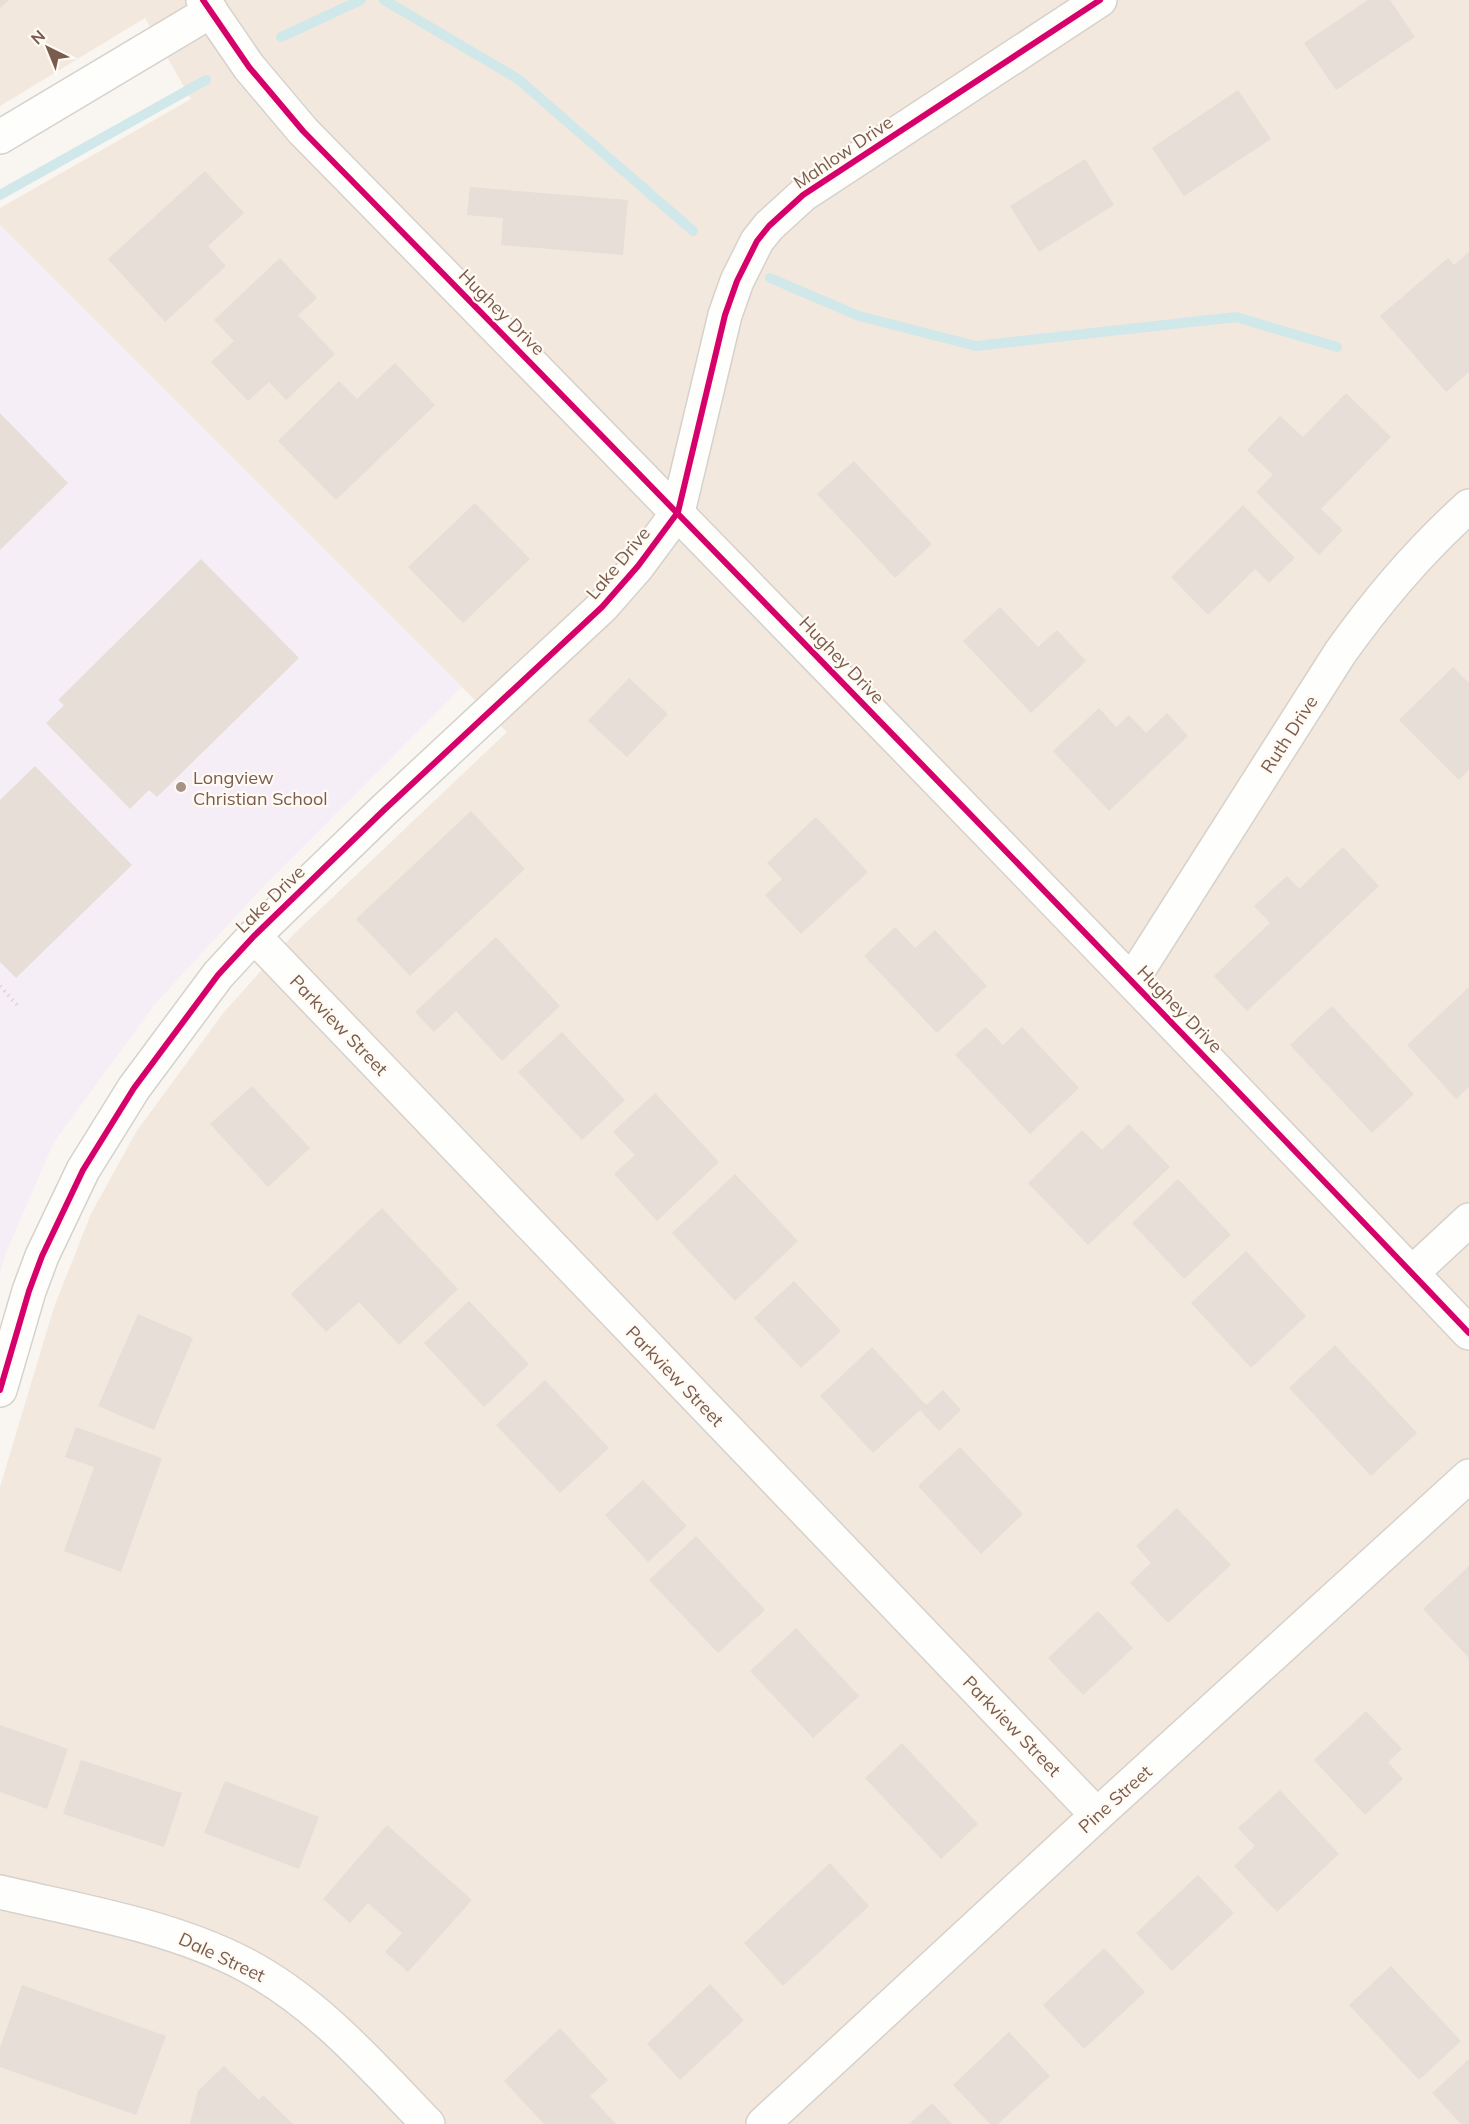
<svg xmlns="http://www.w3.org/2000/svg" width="1469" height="2124" font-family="Mulish,sans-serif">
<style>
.residential{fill:#f2e8de}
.education{fill:#f6eef6}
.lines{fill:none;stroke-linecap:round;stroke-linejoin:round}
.stream{stroke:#d0e8ea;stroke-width:10}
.building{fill:#e6ded7}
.street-casing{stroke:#d7d1cb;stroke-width:36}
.path{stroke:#dcd5d0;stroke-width:4;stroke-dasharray:1.5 4.5;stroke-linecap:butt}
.street{stroke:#fefefd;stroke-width:33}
.cycleway-casing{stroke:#fffaf3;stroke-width:10}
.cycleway{stroke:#d6006c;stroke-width:6}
.poi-dot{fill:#a69286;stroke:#fffaf3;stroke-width:2}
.labels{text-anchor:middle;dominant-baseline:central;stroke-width:4.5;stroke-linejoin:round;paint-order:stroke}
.street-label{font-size:18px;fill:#7a5c4d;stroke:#fffaf3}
.poi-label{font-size:18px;fill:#7a5c4d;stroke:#fffaf3;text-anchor:start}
</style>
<rect width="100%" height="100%" fill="#f9f5f0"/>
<!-- residential -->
<path class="residential" d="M0 0H1469V2124H0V1487L54 1307 91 1214 136 1132 224 1012 295 933 507 732 0 225V208L191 99 145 18 0 106Z"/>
<!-- education -->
<path class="education" d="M0 225 462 687 263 887 155 1004 54 1142 6 1253 0 1273Z"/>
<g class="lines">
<!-- stream -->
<path class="stream" d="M384 0 518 79 693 231
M281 37 361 0
M0 195 206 80
M770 278 859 316 976 346 1236 317 1337 347"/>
</g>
<!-- building -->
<path class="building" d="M0 0H9L0 8Z
M1368 0H1390L1415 37 1336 90 1304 43Z
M1238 90 1271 139 1184 196 1152 148Z
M1085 159 1114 205 1039 252 1010 206Z
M205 171 244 213 208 246 226 266 165 322 108 259Z
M470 187 628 200 623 255 501 245 503 218 467 215Z
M1469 252V372L1446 392 1380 316 1448 258 1454 265Z
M280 258 317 298 298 315 335 354 286 400 269 382 248 401 211 362 234 341 214 320Z
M395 363 435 405 336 500 278 441 339 381 357 399Z
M1346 393 1391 437 1321 509 1343 530 1319 555 1256 492 1273 475 1247 450 1280 416 1303 437Z
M0 413 68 483 0 550Z
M854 461 932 544 895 578 817 494Z
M475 503 530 559 463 623 408 567Z
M1243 505 1295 558 1269 583 1255 569 1208 615 1171 577Z
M201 559 299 658 157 797 149 790 130 809 46 723 64 705 58 700Z
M1000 607 1038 647 1057 630 1086 661 1031 713 963 641Z
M1453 667 1469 683V770L1459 780 1399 720Z
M629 678 668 714 627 757 588 721Z
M1099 708 1116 727 1129 715 1146 733 1167 713 1188 736 1109 811 1053 751Z
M35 766 132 865 16 978 0 962V800Z
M471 811 525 869 410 976 356 919Z
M816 817 868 872 801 934 765 895 782 879 767 863Z
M1343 847 1379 886 1247 1011 1214 976 1270 923 1254 906 1287 876 1299 889Z
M895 927 915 948 935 930 987 986 937 1033 864 956Z
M496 937 560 1006 502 1061 456 1011 434 1032 415 1012Z
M1469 987V1087L1456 1099 1407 1045Z
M1332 1006 1414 1094 1372 1133 1290 1045Z
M986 1027 1003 1045 1022 1027 1079 1088 1030 1134 955 1055Z
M562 1032 625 1100 582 1140 518 1072Z
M252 1086 310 1148 268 1187 210 1124Z
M655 1093 719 1162 657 1221 614 1174 635 1155 613 1132Z
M1129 1124 1170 1167 1088 1245 1028 1183 1082 1130 1102 1150Z
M735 1174 798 1241 735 1301 672 1233Z
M1178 1179 1231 1235 1184 1279 1132 1223Z
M382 1208 458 1289 399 1345 359 1302 326 1332 291 1294Z
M1246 1251 1306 1316 1251 1368 1191 1303Z
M794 1281 841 1331 801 1368 754 1318Z
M469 1301 529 1364 484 1407 424 1343Z
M138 1314 193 1338 154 1430 98 1406Z
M1335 1345 1417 1433 1371 1476 1289 1388Z
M872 1347 926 1405 943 1390 961 1410 939 1431 920 1410 873 1453 820 1396Z
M545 1380 609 1448 560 1493 496 1425Z
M76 1427 162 1458 121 1572 64 1551 94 1467 65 1457Z
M960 1447 1023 1514 981 1554 918 1486Z
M643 1480 687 1526 648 1562 605 1515Z
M1177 1508 1231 1565 1168 1623 1130 1583 1151 1563 1136 1546Z
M696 1536 765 1610 718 1653 649 1580Z
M1469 1566V1658L1423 1609Z
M1098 1611 1133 1648 1083 1695 1048 1658Z
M796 1628 859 1696 813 1738 750 1671Z
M1366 1711 1402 1749 1388 1762 1403 1779 1365 1815 1314 1760Z
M0 1725 68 1749 47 1809 0 1792Z
M902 1743 978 1824 941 1859 865 1778Z
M81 1760 182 1793 164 1847 63 1814Z
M225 1781 319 1817 299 1869 204 1833Z
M1280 1790 1339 1854 1277 1912 1234 1866 1255 1846 1238 1828Z
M387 1825 472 1900 408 1972 385 1952 402 1933 368 1903 350 1923 323 1899Z
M830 1863 869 1906 783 1986 744 1943Z
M1198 1875 1234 1913 1172 1971 1136 1933Z
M1104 1948 1145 1992 1084 2049 1043 2005Z
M1391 1966 1461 2041 1419 2080 1349 2005Z
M710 1984 744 2020 680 2080 647 2044Z
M22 1985 166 2036 136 2115 0 2067V2048Z
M560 2028 608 2080 590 2096 616 2124H544L504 2081Z
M1009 2032 1050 2076 998 2124H990L953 2085Z
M1469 2059V2124H1461L1432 2093Z
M224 2066 259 2100 263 2095 293 2124H190L198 2091Z
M932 2103 952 2124H909Z"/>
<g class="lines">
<!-- street casing -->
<g class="street-casing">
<path id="street" d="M203 0 249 67 303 131C694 529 1084 929 1469 1333
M0 137 211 11
M254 936 1097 1815
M1132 980 1340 653C1379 598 1419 551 1469 506
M1412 1273 1469 1220
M0 1390 29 1291 42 1256 83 1170 134 1088 218 975 254 936 384 810 602 607 638 566 678 512 725 315 737 281 757 241 769 226 803 195 1100 0
M0 1892C80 1911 171 1926 244 1964 317 2002 371 2065 428 2124
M763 2124 1097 1815 1469 1476"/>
</g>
<!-- path -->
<path class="path" d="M0 986 19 1007"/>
<!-- street -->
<use href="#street" class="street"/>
<!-- cycleway casing -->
<g class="cycleway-casing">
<path id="cycleway" d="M203 0 249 67 303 131C694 529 1084 929 1469 1333
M0 1390 29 1291 42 1256 83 1170 134 1088 218 975 254 936 384 810 602 607 638 566 678 512 725 315 737 281 757 241 769 226 803 195 1100 0"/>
</g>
<!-- cycleway -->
<use href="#cycleway" class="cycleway"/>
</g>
<!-- markers -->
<circle class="poi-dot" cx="181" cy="787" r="6"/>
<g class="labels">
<!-- street labels -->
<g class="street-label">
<text transform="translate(843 152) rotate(-34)">Mahlow Drive</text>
<text transform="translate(502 312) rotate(45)">Hughey Drive</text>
<text transform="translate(618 563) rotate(-50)">Lake Drive</text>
<text transform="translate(842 660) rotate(46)">Hughey Drive</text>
<text transform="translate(1289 734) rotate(-57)">Ruth Drive</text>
<text transform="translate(270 899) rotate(-44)">Lake Drive</text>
<text transform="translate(1180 1009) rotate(46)">Hughey Drive</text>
<text transform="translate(339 1025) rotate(46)">Parkview Street</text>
<text transform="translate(675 1376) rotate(46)">Parkview Street</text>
<text transform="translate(1012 1726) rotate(46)">Parkview Street</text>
<text transform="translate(1115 1799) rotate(-42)">Pine Street</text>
<text transform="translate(222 1957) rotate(25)">Dale Street</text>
</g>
<!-- poi labels -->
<g class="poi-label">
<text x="193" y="777">Longview<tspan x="193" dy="21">Christian School</tspan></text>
</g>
</g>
<!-- north arrow -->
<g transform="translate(48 48) rotate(317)" stroke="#fffaf3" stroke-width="4.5" paint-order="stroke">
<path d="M0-4.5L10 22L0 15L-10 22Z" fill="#7a5c4d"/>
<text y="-9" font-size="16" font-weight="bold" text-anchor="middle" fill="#7a5c4d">N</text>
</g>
</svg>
